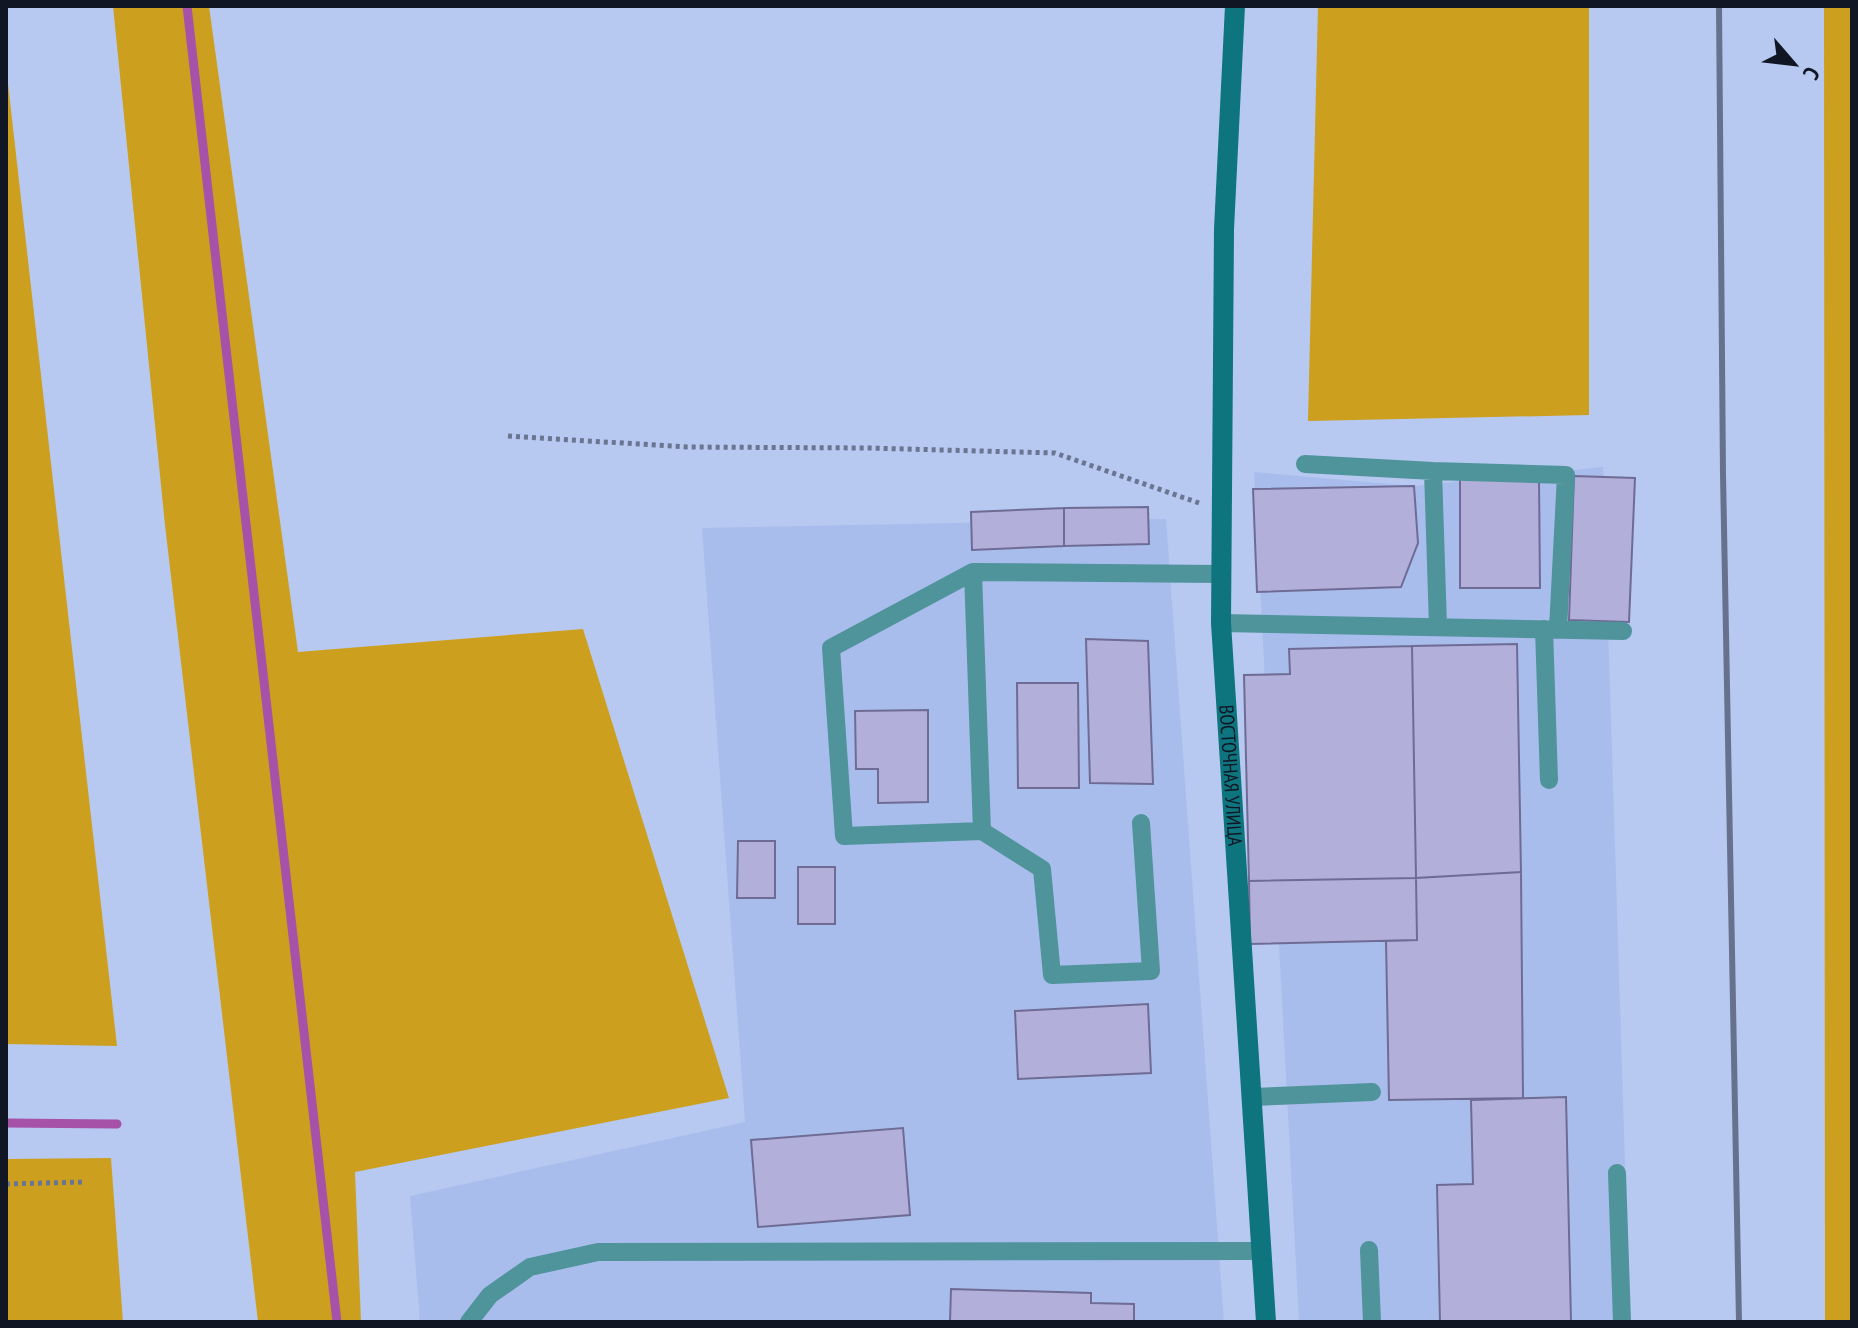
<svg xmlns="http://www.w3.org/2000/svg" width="1858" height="1328" font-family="'PT Sans Narrow',sans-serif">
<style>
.built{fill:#a9bdec}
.green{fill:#cd9f1e}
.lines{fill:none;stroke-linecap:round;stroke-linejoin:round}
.stream{stroke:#a552a8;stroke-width:9}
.building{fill:#b2b0db;stroke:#6e6c94;stroke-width:2}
.path{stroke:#697591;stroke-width:5;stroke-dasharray:4 4;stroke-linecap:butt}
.lane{stroke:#4f939b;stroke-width:18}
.secondary{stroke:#0e747e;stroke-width:20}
.rail{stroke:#66728d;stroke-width:6}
.labels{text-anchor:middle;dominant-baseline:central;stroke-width:6;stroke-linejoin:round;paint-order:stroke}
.street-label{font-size:20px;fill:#101624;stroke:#b7c9f1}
</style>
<rect width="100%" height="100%" fill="#b7c9f1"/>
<!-- built -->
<path class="built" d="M1603 467 1630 1322H1299L1254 472 1414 486Z
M1166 519 1224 1322H420L410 1196 745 1122 702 528Z"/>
<!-- green -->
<path class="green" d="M113 6H209L298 652 583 629 729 1098 355 1172 361 1322H258L165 525Z
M1318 6H1589V415L1308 421Z
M1824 6H1852V1322H1825Z
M6 66 117 1046 6 1044Z
M111 1158 123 1322H6V1159Z"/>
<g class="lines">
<!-- stream -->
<path class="stream" d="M187 6 337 1322
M6 1123 117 1124"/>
</g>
<!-- building -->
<path class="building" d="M1574 476 1635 478 1629 622 1569 620Z
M1539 478 1540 588H1460V479Z
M1414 486 1418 543 1401 587 1257 592 1253 489Z
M1148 507 1149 544 1064 546V508Z
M1064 508V546L972 550 971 512Z
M1086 639 1148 641 1153 784 1090 783Z
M1517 644 1521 872 1416 878 1412 646Z
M1412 646 1416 878 1249 881 1244 675 1290 674 1289 649Z
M1017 683H1078L1079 788H1018Z
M928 710V802L878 803V769H856L855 711Z
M738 841H775V898H737Z
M798 867H835V924H798Z
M1521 872 1523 1098 1389 1100 1386 941 1417 940 1416 878Z
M1416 878 1417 940 1250 944 1249 881Z
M1148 1004 1151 1073 1018 1079 1015 1011Z
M1566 1097 1571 1322H1440L1437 1185 1473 1184 1471 1100Z
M903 1128 910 1215 758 1227 751 1140Z
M951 1289 1091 1293V1303L1134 1304V1322H950Z"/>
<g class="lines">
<!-- path -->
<path class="path" d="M508 436 687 447 868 448 1055 453 1199 503
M6 1184 84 1182"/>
<!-- lane -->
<path class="lane" d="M1305 464 1433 471 1566 475 1558 629
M1433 471 1438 626
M973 572 982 831
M1221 623 1623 631
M1544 629 1549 780
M1141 823 1151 971 1052 975 1042 869 982 831 844 836 831 648 973 572 1221 574
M1252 1097 1372 1092
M1617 1173 1622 1322
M1369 1250 1372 1322
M469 1322 490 1295 530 1267 598 1252 1262 1251"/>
<!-- secondary -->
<path class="secondary" id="s1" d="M1235 6 1224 229 1221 623 1266 1322"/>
<!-- rail -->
<path class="rail" d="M1719 6 1723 474 1739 1322"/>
</g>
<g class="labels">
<!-- street labels -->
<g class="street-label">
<text stroke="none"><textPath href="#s1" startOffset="770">ВОСТОЧНАЯ УЛИЦА</textPath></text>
</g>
</g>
<!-- border -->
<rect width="1858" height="1328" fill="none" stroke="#101624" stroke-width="16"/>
<!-- north arrow -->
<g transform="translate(1794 64) rotate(118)" stroke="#b7c9f1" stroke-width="6" paint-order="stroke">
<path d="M0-6L14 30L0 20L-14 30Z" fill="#101624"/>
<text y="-12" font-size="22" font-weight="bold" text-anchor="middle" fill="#101624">С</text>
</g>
</svg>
